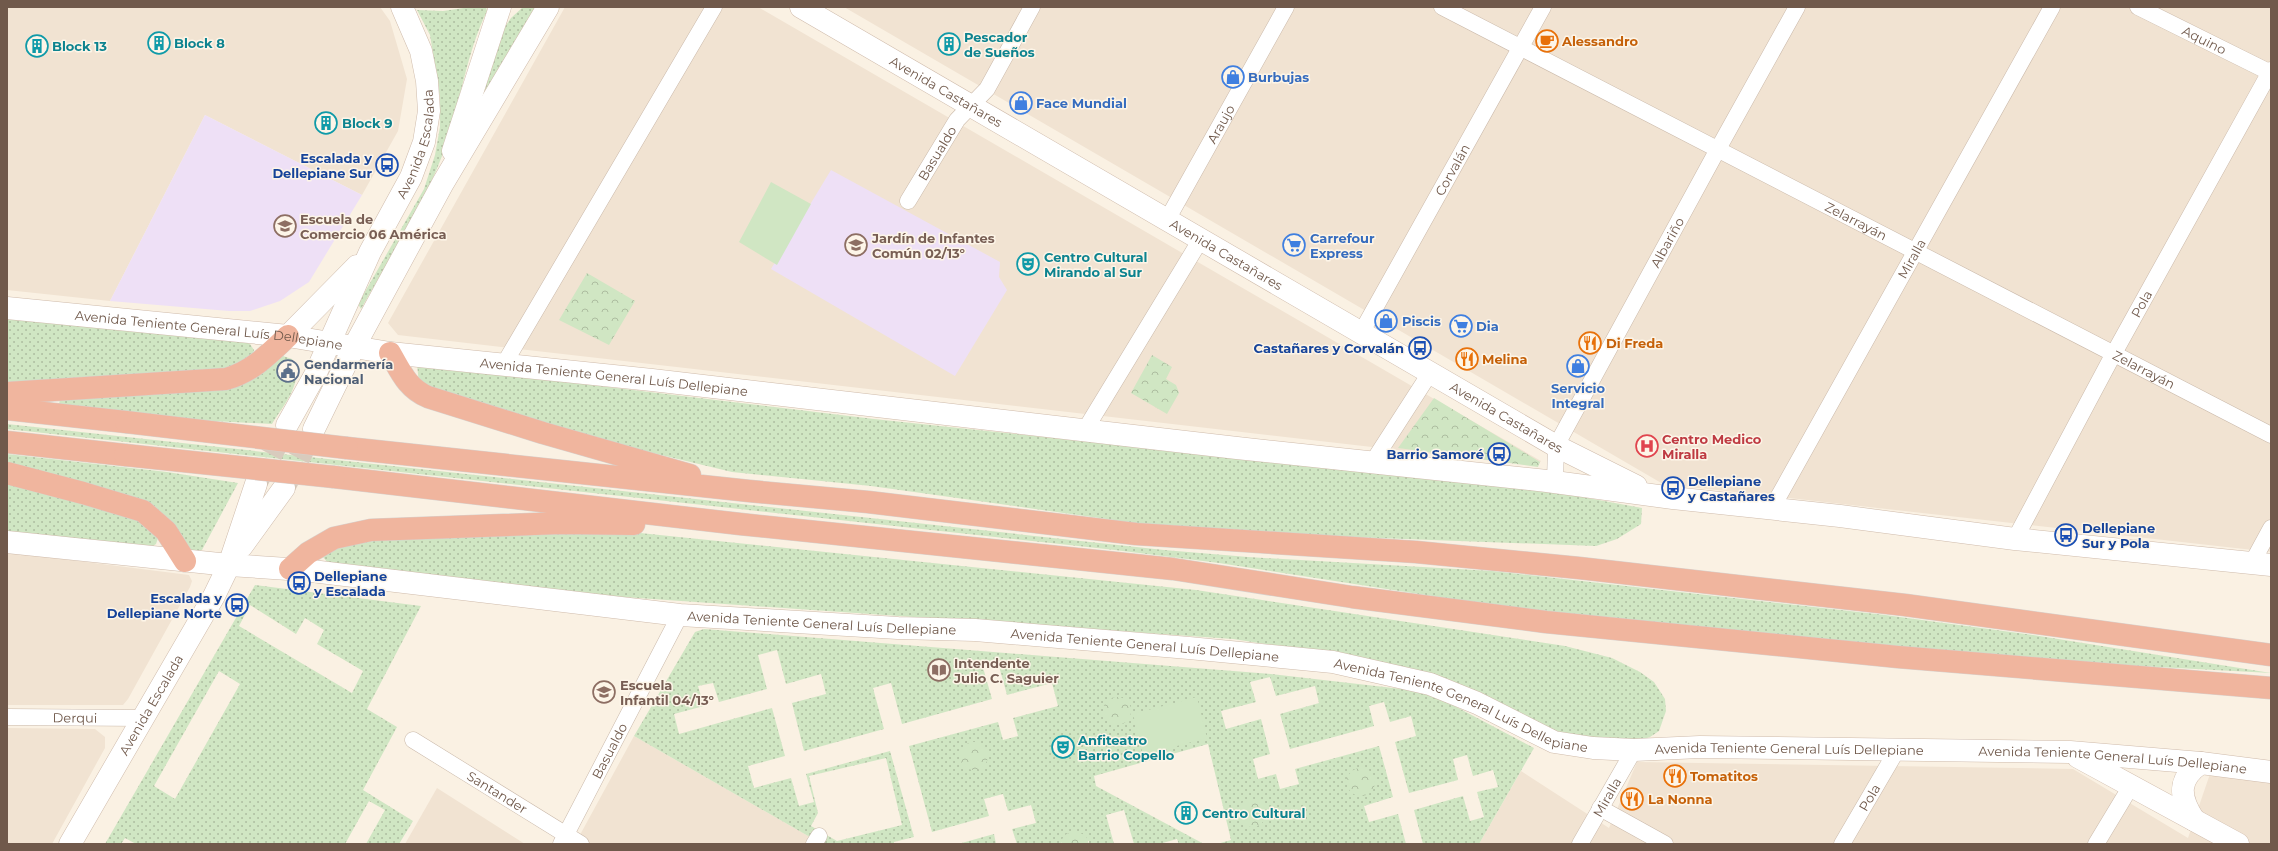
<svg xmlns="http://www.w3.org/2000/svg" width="2278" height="851" font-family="Montserrat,sans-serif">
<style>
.residential{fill:#f1e3d2}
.education{fill:#eee0f6}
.grass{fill:url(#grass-dots);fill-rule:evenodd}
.park{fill:url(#park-crowns)}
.garden{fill:#d0e6c3}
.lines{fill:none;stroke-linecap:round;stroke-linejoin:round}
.secondary-tunnel{stroke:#d8cbbd;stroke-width:22;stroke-dasharray:22 11;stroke-linecap:butt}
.street-casing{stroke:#cab9aa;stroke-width:17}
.secondary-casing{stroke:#cfbbab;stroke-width:23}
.highway-casing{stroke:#d7d1cd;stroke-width:23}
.street{stroke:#fff;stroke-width:16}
.secondary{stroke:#fff;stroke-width:22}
.highway{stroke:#f0b59e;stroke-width:22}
.highway-bridge-casing{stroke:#d7d1cd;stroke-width:23;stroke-linecap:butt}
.highway-bridge{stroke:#f0b59e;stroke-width:22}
.labels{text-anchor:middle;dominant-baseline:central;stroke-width:3;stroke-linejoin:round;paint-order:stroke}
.culture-label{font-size:13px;font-weight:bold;fill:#0d838f;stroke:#fdf5e8;text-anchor:start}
.street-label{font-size:13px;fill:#70594b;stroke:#fdf5e8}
.food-label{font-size:13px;font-weight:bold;fill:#c56008;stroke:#fdf5e8;text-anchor:start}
.shop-label{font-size:13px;font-weight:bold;fill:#366cbe;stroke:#fdf5e8;text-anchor:start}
.transit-label{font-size:13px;font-weight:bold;fill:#164399;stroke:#fdf5e8;text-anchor:end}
.education-label{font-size:13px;font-weight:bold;fill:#785e54;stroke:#fdf5e8;text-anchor:start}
.service-label{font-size:13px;font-weight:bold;fill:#4e5e75;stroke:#fdf5e8;text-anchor:start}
.health-label{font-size:13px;font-weight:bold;fill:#be3a42;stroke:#fdf5e8;text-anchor:start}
</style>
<defs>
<pattern id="grass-dots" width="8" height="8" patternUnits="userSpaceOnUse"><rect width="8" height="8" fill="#d0e6c3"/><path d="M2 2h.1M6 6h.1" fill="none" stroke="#adbda0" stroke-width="1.8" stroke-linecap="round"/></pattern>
<pattern id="park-crowns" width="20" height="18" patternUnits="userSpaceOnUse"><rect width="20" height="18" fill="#d0e6c3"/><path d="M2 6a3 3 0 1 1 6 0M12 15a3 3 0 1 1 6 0" fill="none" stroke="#adbda0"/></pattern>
</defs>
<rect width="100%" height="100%" fill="#faf1e3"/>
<!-- residential -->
<path class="residential" d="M7 7H380L390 21 407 79 398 131 362 195 205 115 110 301 7 290Z
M565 7H758L1541 461 1537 466 398 335 388 323Z
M844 7H2271V552L1663 484Z
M7 552 189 575 192 581 190 587 128 699 123 705H7Z
M7 728 95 729 105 737V748L52 844H7Z
M634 736 822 844H575Z
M1637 762 2073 769 2188 838 2211 771 2271 778V844H1479L1521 771 1609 828Z
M437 788 525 844H405Z"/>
<!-- education -->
<path class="education" d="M205 115 362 195 309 282 280 301 250 311H229L110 301Z
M831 170 1000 262 999 277 1007 290 955 376 771 269Z"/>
<!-- grass -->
<path class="grass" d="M471 7H486L487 11C465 56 460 108 442 156 422 209 389 259 361 309L358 304 424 189 435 155 440 127V97L430 35 417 10 443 11Z
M523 7H541L477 109 499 35 511 18Z
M7 317 245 342 250 344 254 350 252 358 236 370 7 385Z
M280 355 292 359C306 380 283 406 272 424L195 420 59 404 61 395 222 386Z
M417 364 874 419 1550 491 1642 508 1641 524 1617 539 1596 546 1192 531 871 486 732 472 582 436 419 384Z
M7 424 1164 550 1248 557 1492 571 1885 615 2033 635 2271 673 2064 662 1605 618 1458 600 1219 563 1115 550 7 429Z
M7 454 167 472 238 483 202 550C190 555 184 544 178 536L7 469Z
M7 481 142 518 158 538 156 544 151 547 7 531Z
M611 530 1196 590 1565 646 1612 658 1640 672 1654 682 1665 699 1666 711 1659 731 1650 737 1635 742 1573 737 1299 649 1233 639 595 595 327 562 320 553 331 543Z
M255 585 421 606 367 709 397 727 363 790 413 821 399 844H366L385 810 369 801 345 844H136L125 838 121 844H105ZM250 605 296 634 305 618 324 630 317 644 363 671 352 693 239 626ZM219 671 240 684 175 799 154 786Z
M704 629 1271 674 1428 692 1534 748 1479 844H1423L1414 810 1463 796 1470 821 1484 817 1477 792 1498 787 1493 770 1473 776 1467 755 1453 759 1458 780 1409 793 1395 742 1416 736 1411 716 1390 722 1384 702 1369 706 1374 726 1290 749 1280 714 1319 703 1315 686 1276 696 1270 677 1250 682 1256 702 1221 711 1226 729 1261 719 1270 754 1253 759 1258 779 1276 774 1280 789 1299 784 1295 769 1379 746 1393 797 1364 806 1369 822 1398 814 1406 844H1217L1231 840 1208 744 1094 776 1096 786 1204 844H1179L1177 839 1159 844H1134L1124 810 1106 815 1114 844H1089V841L1061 842V844H1017L1012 829 1036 823 1031 805 1008 811 1003 794 984 799 989 816 932 832 909 746 998 722 1003 740 1018 736 1013 718 1058 706 1052 683 1007 695 997 659 982 664 992 699 902 724 891 683 873 688 884 729 804 751 792 703 826 694 821 674 786 684 777 650 758 655 767 689 719 702 713 683 698 686 704 706 674 714 679 734 772 708 785 756 748 766 754 788 791 778 799 806 814 802 806 774 890 751 914 837 894 842V844H822L634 736 695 632ZM886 758 902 825 837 841 811 826 818 813 809 776Z
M994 834 996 844H958Z"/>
<!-- park -->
<path class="park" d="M587 273 635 301 609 345 559 320Z
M1152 355 1172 367 1166 379 1176 385 1179 393 1167 414 1131 393Z
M1434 398 1540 462 1538 467 1398 448Z
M1103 711a14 14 0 1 1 28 0a14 14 0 1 1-28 0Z
M960 756a14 14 0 1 1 28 0a14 14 0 1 1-28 0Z
M1347 782a14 14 0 1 1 28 0a14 14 0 1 1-28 0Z
M1238 813a14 14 0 1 1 28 0a14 14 0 1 1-28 0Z
M1077 831 1086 836 1089 844H1061C1062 835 1068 832 1077 831Z"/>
<!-- garden -->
<path class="garden" d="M771 182 811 204 777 265 739 242Z
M1197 697 1207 738 1143 755 1133 714Z"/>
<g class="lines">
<!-- secondary-tunnel -->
<path class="secondary-tunnel" d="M256 484 287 425
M284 488 314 429"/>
<!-- street casing -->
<g class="street-casing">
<g id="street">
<path id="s1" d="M1442 7 2271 435"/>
<path id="s2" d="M2138 7 2271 73"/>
<path id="s3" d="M908 201 957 120 987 89 1032 7"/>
<path id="s4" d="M1167 220 1286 7"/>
<path id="s5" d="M1361 333 1543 7"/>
<path d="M504 364 714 7"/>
<path d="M1085 430 1201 239"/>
<path d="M1372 463 1430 373"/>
<path id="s6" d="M1555 482 1556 446 1718 149 1797 7"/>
<path id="s7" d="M1771 510 2052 7"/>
<path id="s8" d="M2015 539 2113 355 2271 70"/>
<path d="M2252 563 2271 528"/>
<path id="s9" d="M7 717 143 718"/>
<path id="s10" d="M413 740 581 844"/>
<path d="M1600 808 1665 844"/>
<path id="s11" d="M561 844 680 615"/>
<path d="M814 844 819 836"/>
<path id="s12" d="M1580 844 1634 750"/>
<path id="s13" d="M1842 844 1897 750"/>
<path d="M2096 844 2131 786"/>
</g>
</g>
<!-- secondary casing -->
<g class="secondary-casing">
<g id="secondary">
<path id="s14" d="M801 7 1556 446 1636 486"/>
<path d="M453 151 500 7"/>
<path id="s15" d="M7 308 288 336 390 353 652 380 1237 448 1547 481 1673 498 1840 516 2015 539 2271 565"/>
<path d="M288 336 357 266"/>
<path id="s16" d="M287 425 315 375 370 252 411 177 424 142 429 111 427 81 421 51 402 7"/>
<path d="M314 429 354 347 443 183 548 7"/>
<path id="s17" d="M7 542 229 565 303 570 680 615 898 628 975 630 1189 648 1333 662 1430 684 1477 703 1554 742 1593 748 1634 750 1700 747 2070 752 2201 763 2271 772"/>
<path d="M242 546 284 488"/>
<path d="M2078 757 2238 844"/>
<path d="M2194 820C2179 797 2177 779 2201 763"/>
<path id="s18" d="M70 844 214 596 229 565 256 484"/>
</g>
</g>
<!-- highway casing -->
<g class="highway-casing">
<path id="highway" d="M390 353C401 372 407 388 428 397L543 433 690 475
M7 393 226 379C252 372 269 354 288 336
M7 409 126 422
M7 442 125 455
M347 448 749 491 868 502 1136 534 1416 552 1579 568 1905 605 2271 655
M7 473 83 493 143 511 166 531 185 561
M334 477 740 524 1173 569 1352 597 1546 622 1898 657 2271 688
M290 569 308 553 334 538 371 530 561 523 634 524"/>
</g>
<!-- street -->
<use href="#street" class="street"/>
<!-- secondary -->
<use href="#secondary" class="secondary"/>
<!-- highway -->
<use href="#highway" class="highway"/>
<!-- highway-bridge casing -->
<g class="highway-bridge-casing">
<path id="highway-bridge" d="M126 422 347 448
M125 455 334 477"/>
</g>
<!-- highway-bridge -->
<use href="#highway-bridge" class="highway-bridge"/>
</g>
<!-- icons -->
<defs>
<g id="cafe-ring" transform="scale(1.15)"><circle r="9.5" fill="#fdf5e8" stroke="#e8710a" stroke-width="1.5"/><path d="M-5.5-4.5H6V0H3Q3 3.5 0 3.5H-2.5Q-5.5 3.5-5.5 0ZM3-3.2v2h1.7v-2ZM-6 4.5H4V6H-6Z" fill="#e8710a"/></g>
<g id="building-ring" transform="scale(1.15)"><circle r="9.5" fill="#fdf5e8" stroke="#0f9aa8" stroke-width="1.5"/><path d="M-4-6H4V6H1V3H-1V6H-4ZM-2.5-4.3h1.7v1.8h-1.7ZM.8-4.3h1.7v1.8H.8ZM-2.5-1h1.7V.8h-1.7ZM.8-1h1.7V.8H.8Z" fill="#0f9aa8"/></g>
<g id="shop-ring" transform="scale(1.15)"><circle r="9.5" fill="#fdf5e8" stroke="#3f7fe0" stroke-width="1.5"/><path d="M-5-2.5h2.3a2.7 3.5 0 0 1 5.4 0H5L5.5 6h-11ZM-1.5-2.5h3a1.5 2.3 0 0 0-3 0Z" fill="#3f7fe0"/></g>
<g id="bus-ring" transform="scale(1.15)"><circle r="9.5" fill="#fdf5e8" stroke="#1a4fb4" stroke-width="1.5"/><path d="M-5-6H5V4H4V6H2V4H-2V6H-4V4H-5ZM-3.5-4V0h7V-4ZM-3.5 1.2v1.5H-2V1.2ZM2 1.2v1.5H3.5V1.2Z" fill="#1a4fb4"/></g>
<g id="school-ring" transform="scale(1.15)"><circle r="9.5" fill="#fdf5e8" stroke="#8d6e63" stroke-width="1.5"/><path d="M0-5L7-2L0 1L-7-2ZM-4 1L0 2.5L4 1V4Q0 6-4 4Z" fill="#8d6e63"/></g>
<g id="supermarket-ring" transform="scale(1.15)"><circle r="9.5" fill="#fdf5e8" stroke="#3f7fe0" stroke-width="1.5"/><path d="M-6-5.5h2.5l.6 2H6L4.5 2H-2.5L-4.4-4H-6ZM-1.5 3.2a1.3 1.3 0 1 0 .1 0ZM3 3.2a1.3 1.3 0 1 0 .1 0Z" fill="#3f7fe0"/></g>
<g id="theatre-ring" transform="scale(1.15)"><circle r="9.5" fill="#fdf5e8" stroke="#0f9aa8" stroke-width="1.5"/><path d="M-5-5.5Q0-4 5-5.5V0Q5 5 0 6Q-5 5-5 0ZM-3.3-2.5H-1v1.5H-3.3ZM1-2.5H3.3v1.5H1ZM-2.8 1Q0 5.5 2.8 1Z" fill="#0f9aa8"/></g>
<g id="restaurant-ring" transform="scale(1.15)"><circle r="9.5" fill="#fdf5e8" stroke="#e8710a" stroke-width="1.5"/><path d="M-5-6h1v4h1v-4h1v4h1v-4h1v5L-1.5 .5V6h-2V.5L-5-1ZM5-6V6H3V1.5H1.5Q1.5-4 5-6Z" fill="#e8710a"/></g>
<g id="civic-ring" transform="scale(1.15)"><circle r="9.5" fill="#fdf5e8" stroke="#5c6f8a" stroke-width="1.5"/><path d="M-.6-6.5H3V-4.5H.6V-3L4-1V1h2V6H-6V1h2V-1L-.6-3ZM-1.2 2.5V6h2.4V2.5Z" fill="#5c6f8a"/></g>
<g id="hospital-ring" transform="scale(1.15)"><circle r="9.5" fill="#fdf5e8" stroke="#e0444e" stroke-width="1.5"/><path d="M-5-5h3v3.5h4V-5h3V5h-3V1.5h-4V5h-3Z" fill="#e0444e"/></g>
<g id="library-ring" transform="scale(1.15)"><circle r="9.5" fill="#fdf5e8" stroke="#8d6e63" stroke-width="1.5"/><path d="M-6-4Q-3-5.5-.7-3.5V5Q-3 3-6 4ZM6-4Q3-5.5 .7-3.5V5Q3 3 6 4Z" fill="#8d6e63"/></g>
</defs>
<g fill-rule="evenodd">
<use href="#cafe-ring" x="1547" y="41"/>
<use href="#building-ring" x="159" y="43"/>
<use href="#building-ring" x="949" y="44"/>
<use href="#building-ring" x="37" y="46"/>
<use href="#shop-ring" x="1233" y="77"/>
<use href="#shop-ring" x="1021" y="103"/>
<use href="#building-ring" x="326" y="123"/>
<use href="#bus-ring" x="387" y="165"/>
<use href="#school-ring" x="285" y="226"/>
<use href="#school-ring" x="856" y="245"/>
<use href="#supermarket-ring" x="1294" y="245"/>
<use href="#theatre-ring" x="1028" y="264"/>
<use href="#shop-ring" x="1386" y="321"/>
<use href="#supermarket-ring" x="1461" y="326"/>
<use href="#restaurant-ring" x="1590" y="343"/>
<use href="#bus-ring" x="1420" y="348"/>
<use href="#restaurant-ring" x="1467" y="359"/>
<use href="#shop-ring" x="1578" y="366"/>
<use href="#civic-ring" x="288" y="371"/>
<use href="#hospital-ring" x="1647" y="446"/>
<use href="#bus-ring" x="1499" y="454"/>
<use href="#bus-ring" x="1673" y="488"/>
<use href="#bus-ring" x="2066" y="535"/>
<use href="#bus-ring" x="299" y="583"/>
<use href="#bus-ring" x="237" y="605"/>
<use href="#library-ring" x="939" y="670"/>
<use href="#school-ring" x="604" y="692"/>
<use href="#theatre-ring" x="1063" y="747"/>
<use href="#restaurant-ring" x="1675" y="776"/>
<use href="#restaurant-ring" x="1632" y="799"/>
<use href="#building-ring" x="1186" y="813"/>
</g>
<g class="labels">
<!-- culture labels -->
<g class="culture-label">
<text x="964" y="37">Pescador<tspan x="964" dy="15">de Sueños</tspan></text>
<text x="174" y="43">Block 8</text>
<text x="52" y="46">Block 13</text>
<text x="342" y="123">Block 9</text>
<text x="1044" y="257">Centro Cultural<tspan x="1044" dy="15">Mirando al Sur</tspan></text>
<text x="1078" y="740">Anfiteatro<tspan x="1078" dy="15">Barrio Copello</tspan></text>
<text x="1202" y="813">Centro Cultural</text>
</g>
<!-- street labels -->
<g class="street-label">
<text stroke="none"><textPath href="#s2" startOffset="74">Aquino</textPath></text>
<text stroke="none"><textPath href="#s14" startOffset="168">Avenida Castañares</textPath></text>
<text stroke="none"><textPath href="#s4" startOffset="110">Araujo</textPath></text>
<text stroke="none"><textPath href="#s16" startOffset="311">Avenida Escalada</textPath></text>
<text stroke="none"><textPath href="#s3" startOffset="56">Basualdo</textPath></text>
<text stroke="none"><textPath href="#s5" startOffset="187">Corvalán</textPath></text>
<text stroke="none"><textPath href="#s1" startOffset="466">Zelarrayán</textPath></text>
<text stroke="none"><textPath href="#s6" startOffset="268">Albariño</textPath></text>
<text stroke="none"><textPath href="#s14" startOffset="492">Avenida Castañares</textPath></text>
<text stroke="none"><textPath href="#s7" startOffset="288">Miralla</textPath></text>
<text stroke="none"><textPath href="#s8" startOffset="267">Pola</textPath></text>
<text stroke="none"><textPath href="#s15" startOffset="203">Avenida Teniente General Luís Dellepiane</textPath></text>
<text stroke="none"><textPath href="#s1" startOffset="790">Zelarrayán</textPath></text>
<text stroke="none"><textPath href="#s15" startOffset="611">Avenida Teniente General Luís Dellepiane</textPath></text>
<text stroke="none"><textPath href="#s14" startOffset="816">Avenida Castañares</textPath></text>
<text stroke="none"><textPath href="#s17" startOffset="819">Avenida Teniente General Luís Dellepiane</textPath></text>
<text stroke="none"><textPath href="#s17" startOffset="1143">Avenida Teniente General Luís Dellepiane</textPath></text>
<text stroke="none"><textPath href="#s18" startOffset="161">Avenida Escalada</textPath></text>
<text stroke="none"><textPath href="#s17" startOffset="1468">Avenida Teniente General Luís Dellepiane</textPath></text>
<text stroke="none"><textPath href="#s9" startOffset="68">Derqui</textPath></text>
<text stroke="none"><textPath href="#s17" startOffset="1804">Avenida Teniente General Luís Dellepiane</textPath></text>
<text stroke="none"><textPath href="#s11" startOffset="105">Basualdo</textPath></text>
<text stroke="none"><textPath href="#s17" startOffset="2128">Avenida Teniente General Luís Dellepiane</textPath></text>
<text stroke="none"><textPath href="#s10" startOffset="99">Santander</textPath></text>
<text stroke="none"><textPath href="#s12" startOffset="54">Miralla</textPath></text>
<text stroke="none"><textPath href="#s13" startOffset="54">Pola</textPath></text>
</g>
<!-- food labels -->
<g class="food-label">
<text x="1562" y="41">Alessandro</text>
<text x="1606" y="343">Di Freda</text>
<text x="1482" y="359">Melina</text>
<text x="1690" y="776">Tomatitos</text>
<text x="1648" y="799">La Nonna</text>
</g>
<!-- shop labels -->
<g class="shop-label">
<text x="1248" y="77">Burbujas</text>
<text x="1036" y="103">Face Mundial</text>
<text x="1310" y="238">Carrefour<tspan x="1310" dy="15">Express</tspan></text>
<text x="1402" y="321">Piscis</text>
<text x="1476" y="326">Dia</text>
<text x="1578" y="388" text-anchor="middle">Servicio<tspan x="1578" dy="15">Integral</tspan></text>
</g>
<!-- transit labels -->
<g class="transit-label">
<text x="372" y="158">Escalada y<tspan x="372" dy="15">Dellepiane Sur</tspan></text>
<text x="1404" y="348">Castañares y Corvalán</text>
<text x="1484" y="454">Barrio Samoré</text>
<text x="1688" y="481" text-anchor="start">Dellepiane<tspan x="1688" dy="15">y Castañares</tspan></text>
<text x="2082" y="528" text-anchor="start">Dellepiane<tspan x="2082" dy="15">Sur y Pola</tspan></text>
<text x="314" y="576" text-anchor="start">Dellepiane<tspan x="314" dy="15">y Escalada</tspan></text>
<text x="222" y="598">Escalada y<tspan x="222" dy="15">Dellepiane Norte</tspan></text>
</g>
<!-- education labels -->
<g class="education-label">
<text x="300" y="219">Escuela de<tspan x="300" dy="15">Comercio 06 América</tspan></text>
<text x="872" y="238">Jardín de Infantes<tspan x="872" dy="15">Común 02/13°</tspan></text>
<text x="954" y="663">Intendente<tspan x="954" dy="15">Julio C. Saguier</tspan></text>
<text x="620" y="685">Escuela<tspan x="620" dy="15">Infantil 04/13°</tspan></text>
</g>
<!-- service labels -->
<g class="service-label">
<text x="304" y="364">Gendarmería<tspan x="304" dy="15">Nacional</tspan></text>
</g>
<!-- health labels -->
<g class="health-label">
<text x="1662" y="439">Centro Medico<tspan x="1662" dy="15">Miralla</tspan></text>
</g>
</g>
<!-- border -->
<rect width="2278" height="851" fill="none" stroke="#70594b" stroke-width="16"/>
</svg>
